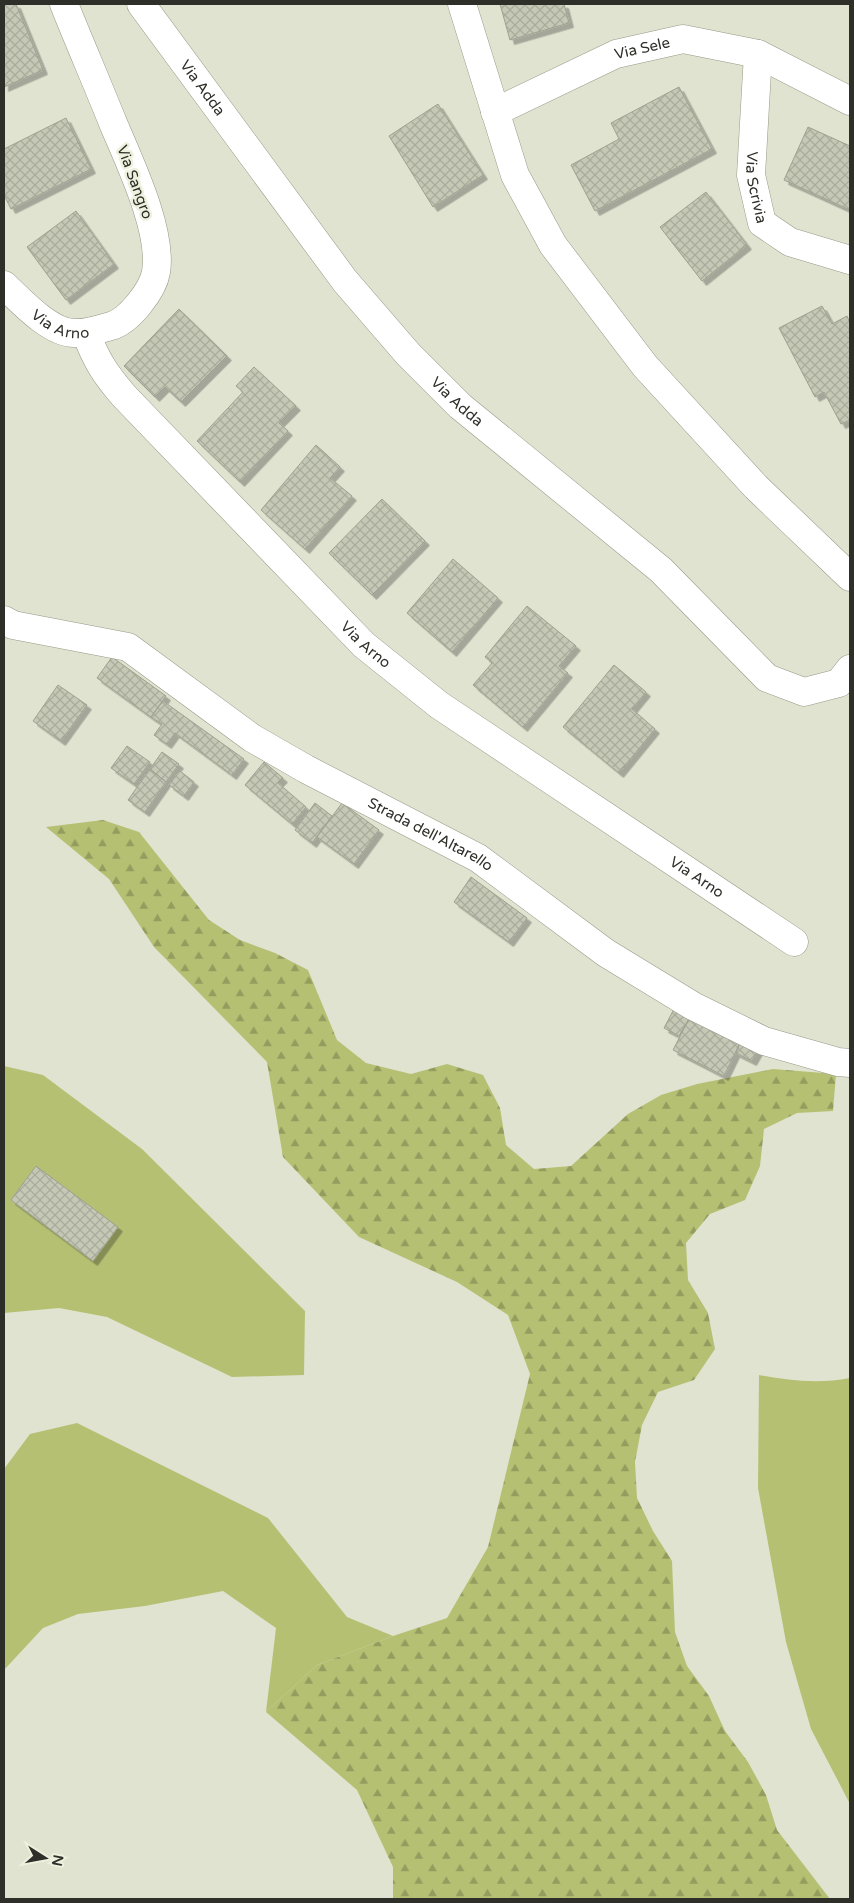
<svg xmlns="http://www.w3.org/2000/svg" width="854" height="1903" font-family="'Varela Round',sans-serif">
<style>
.green{fill:#b6c073}
.forest{fill:url(#forest-firs)}
.building{fill:url(#building-cross-hatch);stroke:#9ea18f;filter:url(#shadow)}
.lines{fill:none;stroke-linecap:round;stroke-linejoin:round}
.minor-casing{stroke:#959986;stroke-width:29}
.minor{stroke:#fff;stroke-width:28}
.labels{text-anchor:middle;dominant-baseline:central;stroke-width:5;stroke-linejoin:round;paint-order:stroke}
.street-label{font-size:15px;fill:#2e2f28;stroke:#edf1dd}
</style>
<defs>
<pattern id="forest-firs" width="22" height="20" patternUnits="userSpaceOnUse" patternTransform="scale(1.25)"><rect width="22" height="20" fill="#b6c073"/><path d="M5 1l3.5 6h-7zM16 11l3.5 6h-7z" fill="#949c5e"/></pattern>
<pattern id="building-cross-hatch" width="8" height="8" patternUnits="userSpaceOnUse" patternTransform="scale(1.25)"><rect width="8" height="8" fill="#c4c8b5"/><path d="M0 0l8 8M0 8l8-8" fill="none" stroke="#a9ac9c"/></pattern>
<filter id="shadow"><feDropShadow dx="4.5" dy="4.5" stdDeviation="0" flood-color="#0004"/></filter>
</defs>
<rect width="100%" height="100%" fill="#e0e3d0"/>
<!-- green -->
<path class="green" d="M4 1066 43 1075 142 1149 305 1311 304 1375 232 1377 107 1317 59 1308 4 1313Z
M759 1375C789 1381 820 1384 850 1378V1804L811 1729 786 1642 758 1488Z
M77 1423 268 1518 347 1617 393 1636 317 1665 266 1712 276 1628 223 1591 145 1606 78 1614 43 1628 4 1670V1469L30 1434Z"/>
<!-- forest -->
<path class="forest" d="M103 820 139 832 209 920 240 940 275 953 308 970 337 1040 366 1063 411 1074 447 1064 483 1075 500 1108 506 1145 534 1169 571 1166 628 1114 661 1095 697 1084 773 1069 836 1074 833 1111 797 1113 764 1129 760 1166 745 1200 710 1214 686 1243 688 1280 708 1313 715 1349 694 1380 658 1392 642 1425 635 1462 637 1498 653 1531 672 1561 675 1632 687 1666 709 1696 725 1731 748 1762 766 1795 777 1830 830 1899H393V1867L357 1790 266 1712 317 1665 393 1636 447 1618 488 1547 530 1374 508 1315 457 1282 359 1237 283 1157 267 1062 154 947 109 879 46 827Z"/>
<!-- building -->
<path class="building" d="M4 4H16L43 70 4 87Z
M500 4H564L569 23 510 40Z
M679 87 712 149 595 211 571 165 619 139 611 123Z
M438 104 483 175 433 207 389 136Z
M66 118 91 169 11 209 4 195V149Z
M808 127 850 146V210L784 180Z
M706 192 747 245 702 281 660 227Z
M76 211 114 264 66 300 27 247Z
M822 306 832 324 847 316 850 323V420L841 424 824 392 815 397 779 328Z
M179 309 227 356 181 402 165 387 155 397 124 366Z
M254 367 296 406 279 423 288 431 240 482 197 441 243 392 236 386Z
M316 445 340 467 330 478 352 496 305 549 261 510Z
M382 499 425 541 372 595 329 553Z
M453 559 498 598 452 652 407 613Z
M527 606 576 646 559 666 568 673 523 727 473 685 492 663 485 657Z
M112 657 166 696 151 717 97 678Z
M614 665 646 692 632 709 655 729 619 773 563 727Z
M58 685 87 705 61 741 33 721Z
M163 701 244 759 232 775 175 733 167 744 154 735 162 724 151 717Z
M127 746 150 762 134 784 111 768Z
M162 752 179 764 166 782 150 769Z
M264 762 283 778 278 783 306 807 292 824 245 785Z
M150 769 166 782 145 812 128 800Z
M180 771 194 782 184 796 169 785Z
M315 803 332 816 312 843 295 830Z
M342 803 379 830 354 864 317 837Z
M471 877 527 918 509 942 454 902Z
M674 1009 690 1017 679 1036 664 1028Z
M690 1017 740 1043 724 1076 673 1050Z
M740 1043 760 1047 752 1061 736 1053Z
M36 1166 118 1227 93 1261 11 1200Z"/>
<g class="lines">
<!-- minor casing -->
<g class="minor-casing">
<g id="minor">
<path id="s1" d="M141 4 345 281 408 354 460 406 661 570 767 678 804 692 839 683 850 669"/>
<path d="M462 4 515 175 553 245 645 366 756 487 850 577"/>
<path id="s2" d="M758 54 751 175 762 223 790 242 850 260"/>
<path id="s3" d="M495 112 616 54 683 39 758 54 850 101"/>
<path id="s4" d="M4 285C21 301 50 333 74 333 87 334 99 329 111 326 129 321 153 290 156 272 163 231 129 161 113 123 97 83 80 44 64 4"/>
<path id="s5" d="M86 333C96 360 105 374 124 396L364 645 439 705 794 942"/>
<path id="s6" d="M4 620 13 625 128 647 252 738 306 769 478 858 606 953 693 1006 764 1041 838 1062 850 1063"/>
</g>
</g>
<!-- minor -->
<use href="#minor" class="minor"/>
</g>
<g class="labels">
<!-- street labels -->
<g class="street-label">
<text stroke="none"><textPath href="#s3" startOffset="161">Via Sele</textPath></text>
<text stroke="none"><textPath href="#s1" startOffset="104">Via Adda</textPath></text>
<text transform="translate(135 182) rotate(70)">Via Sangro</text>
<text stroke="none"><textPath href="#s2" startOffset="134">Via Scrivia</textPath></text>
<text stroke="none"><textPath href="#s4" startOffset="71">Via Arno</textPath></text>
<text stroke="none"><textPath href="#s1" startOffset="509">Via Adda</textPath></text>
<text stroke="none"><textPath href="#s5" startOffset="421">Via Arno</textPath></text>
<text stroke="none"><textPath href="#s6" startOffset="484">Strada dell'Altarello</textPath></text>
<text stroke="none"><textPath href="#s5" startOffset="826">Via Arno</textPath></text>
</g>
</g>
<!-- border -->
<rect width="854" height="1903" fill="none" stroke="#2e2f28" stroke-width="10"/>
<!-- north arrow -->
<g transform="translate(45 1858) rotate(101)" stroke="#edf1dd" stroke-width="4" paint-order="stroke">
<path d="M0-4L9 19L0 12L-9 19Z" fill="#2e2f28"/>
<text y="-8" font-size="14" font-weight="bold" text-anchor="middle" fill="#2e2f28">N</text>
</g>
</svg>
